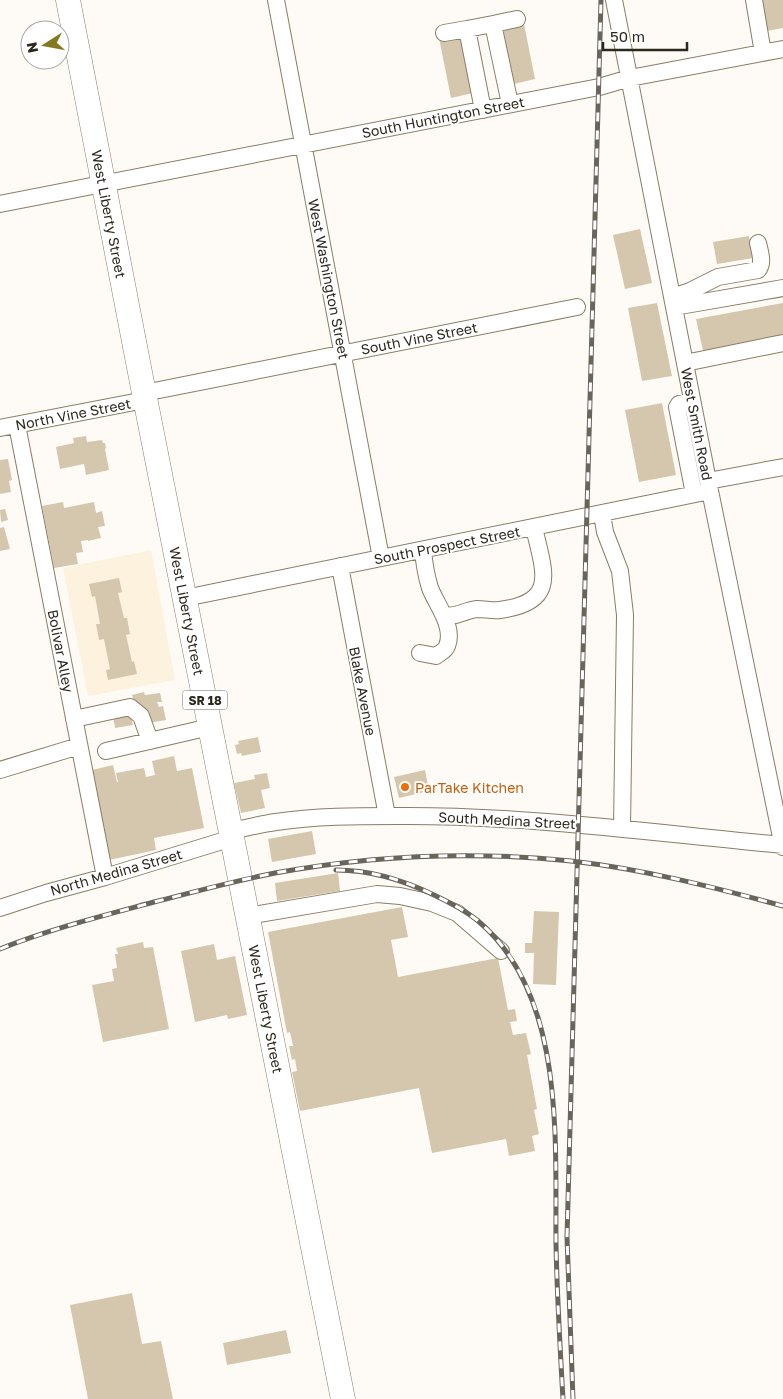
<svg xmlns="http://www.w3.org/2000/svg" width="783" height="1399" font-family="'Golos Text',sans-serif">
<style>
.built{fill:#fcf2de}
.building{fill:#d5c7ae}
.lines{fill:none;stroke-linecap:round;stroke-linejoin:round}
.minor-casing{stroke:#8a7d66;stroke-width:18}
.highway-casing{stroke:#8a7d66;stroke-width:25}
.minor{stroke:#fff;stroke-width:16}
.highway{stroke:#fff;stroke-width:24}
.rail-casing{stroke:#69645c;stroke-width:5}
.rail{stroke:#fff;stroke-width:3;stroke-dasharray:9;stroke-linecap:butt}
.food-dot{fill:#e8710a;stroke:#fff;stroke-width:2}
.labels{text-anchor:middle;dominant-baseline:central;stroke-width:4;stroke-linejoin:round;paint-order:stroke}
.shield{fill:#fff;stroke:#6c6862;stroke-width:1}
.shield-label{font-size:12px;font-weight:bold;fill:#2d281e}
.street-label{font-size:14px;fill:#2d281e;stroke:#fff}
.food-label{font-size:14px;fill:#c56008;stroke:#fff;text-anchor:start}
</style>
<rect width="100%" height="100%" fill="#fefbf6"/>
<!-- built -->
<path class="built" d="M151 550 175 680 88 696 63 568Z"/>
<!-- building -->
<path class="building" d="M761 0H783V28L767 31Z
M523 19 535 79 514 84 501 24Z
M460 34 473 93 451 98 439 38Z
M640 229 652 283 625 289 613 235Z
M749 236 753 258 717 264 713 242Z
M657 303 672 376 642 381 628 308Z
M783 303V335L703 351 696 319Z
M662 403 676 475 639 482 625 410Z
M86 436 87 442 102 440 103 443H105L106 448 105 449 109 470 86 475 84 464 60 469 56 447 74 443 73 438Z
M8 459 12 480 9 481 11 492 0 494V460Z
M63 502 64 508 94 502 96 513 102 511 105 526 98 527 101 538 88 541V540L81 541 83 552 76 553 78 564 54 568 42 506Z
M5 509 8 520 1 522 0 510Z
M4 527 10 549 0 551V528Z
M119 578 122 592 118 593 124 618H127L130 634 126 635 132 662 134 661 137 674 108 680 106 670 110 669 104 639 99 640 96 624H100L95 596 92 597 89 584Z
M144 692 145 695 160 693 162 702H157L158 704 159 707 163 706 166 720 148 723 135 706 132 695Z
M130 713 133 725 115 728 113 716Z
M258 737 261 752 242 756 241 753 237 754 235 745 239 744 238 741Z
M174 756 177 771 192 768 204 828 154 838 156 850 109 860 92 770 113 765 117 782H118L116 773 144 768 146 777 155 775 152 761Z
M425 770 429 791 399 798 394 777Z
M267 773 270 788 261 790 265 808 241 813 234 783 255 779 254 775Z
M312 831 316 854 272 862 268 839Z
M338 873 340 891 277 901 275 883Z
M402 907 408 937 391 940 398 977 498 958 508 1010 515 1009 517 1021 510 1022 513 1035 526 1033 531 1054 527 1055 537 1109 534 1110 539 1134 532 1136 535 1151 509 1156 506 1139 432 1153 419 1088 300 1111 292 1072 297 1071 295 1059 292 1060 289 1046H293L290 1032 287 1033 268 932Z
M534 911 559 912 556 985 533 984 534 953H525V943H532Z
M143 942 144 948 153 947 169 1029 103 1042 92 985 114 981 112 969 117 968 115 954H118L116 948Z
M214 944 217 960 235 956 247 1015 228 1019 227 1015 195 1022 181 951Z
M132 1293 142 1344 161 1341 173 1399H88L70 1305Z
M286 1330 291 1353 227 1365 223 1343Z"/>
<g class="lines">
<!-- minor casing -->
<g class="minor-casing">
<path id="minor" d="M276 0 381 558
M614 0 708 481 783 847
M754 0 763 53
M493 24 517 19
M444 33 467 29
M483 110 467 29 493 24 510 104
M0 204 599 87 630 78 783 49
M672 297 690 291 718 277 758 270C764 263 760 252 758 243
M674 307 783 288
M685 363 783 343
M144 393 577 307
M692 401 679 404 677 407 694 494
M17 425 105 877
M0 428 145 400
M708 481 783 467
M602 514 605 532 620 571 625 615 622 828
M340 566 387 816
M185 598 710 491
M444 615C456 618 465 610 477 609 485 609 493 611 500 610 560 602 543 570 534 527
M420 653 436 656C440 653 446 650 447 646 455 627 436 604 430 588 426 575 424 562 423 550
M74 719 130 707 141 716 150 741
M106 751 210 727
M0 770 79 746
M231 831C246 828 261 824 276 822 315 816 357 816 397 816 526 815 654 833 783 845
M0 908 46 893 105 877 232 838
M247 916 377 894 400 896 432 903 457 913 501 951"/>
</g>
<!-- highway casing -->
<g class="highway-casing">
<path id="highway" d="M68 0 144 393 343 1399"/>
</g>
<!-- minor -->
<use href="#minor" class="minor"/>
<!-- highway -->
<use href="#highway" class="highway"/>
<!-- rail casing -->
<g class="rail-casing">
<path id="rail" d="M336 870C371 870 403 880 434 895 449 902 464 910 477 920 566 994 555 1139 556 1244 557 1296 560 1347 563 1399
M0 949C50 929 102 916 154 902 194 892 234 881 275 873 373 855 472 851 571 861 643 869 713 887 783 906
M573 1399 567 1237 601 0"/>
</g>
<!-- rail -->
<use href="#rail" class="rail"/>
</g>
<!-- markers -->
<circle class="food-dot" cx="405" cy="787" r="5"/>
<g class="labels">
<!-- shield labels -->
<rect class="shield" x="182.5" y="690.5" width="45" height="19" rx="4"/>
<g class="shield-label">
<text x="205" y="700">SR 18</text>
</g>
<!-- street labels -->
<g class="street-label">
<text transform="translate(443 117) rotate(-11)">South Huntington Street</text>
<text transform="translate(109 214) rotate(79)">West Liberty Street</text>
<text transform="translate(329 279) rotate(79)">West Washington Street</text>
<text transform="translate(419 338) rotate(-11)">South Vine Street</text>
<text transform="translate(73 414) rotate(-11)">North Vine Street</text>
<text transform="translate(697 424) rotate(79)">West Smith Road</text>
<text transform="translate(447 545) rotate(-11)">South Prospect Street</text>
<text transform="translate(187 611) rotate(79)">West Liberty Street</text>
<text transform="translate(61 651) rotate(79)">Bolivar Alley</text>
<text transform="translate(363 691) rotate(79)">Blake Avenue</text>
<text transform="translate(507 820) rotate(3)">South Medina Street</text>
<text transform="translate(116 872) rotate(-16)">North Medina Street</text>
<text transform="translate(266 1009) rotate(79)">West Liberty Street</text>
</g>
<!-- food labels -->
<g class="food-label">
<text x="415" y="787">ParTake Kitchen</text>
</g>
</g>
<!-- north arrow -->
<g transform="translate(45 45) rotate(259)"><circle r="24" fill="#ffffff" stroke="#aba9a5"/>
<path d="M0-4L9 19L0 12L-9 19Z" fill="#837a1f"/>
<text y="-8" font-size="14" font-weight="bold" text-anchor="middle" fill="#2d281e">N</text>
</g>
<!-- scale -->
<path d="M603 42v8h84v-8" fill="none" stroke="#2d281e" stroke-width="2.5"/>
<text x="610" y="42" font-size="15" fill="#2d281e" stroke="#ffffff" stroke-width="4" paint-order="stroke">50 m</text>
</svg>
